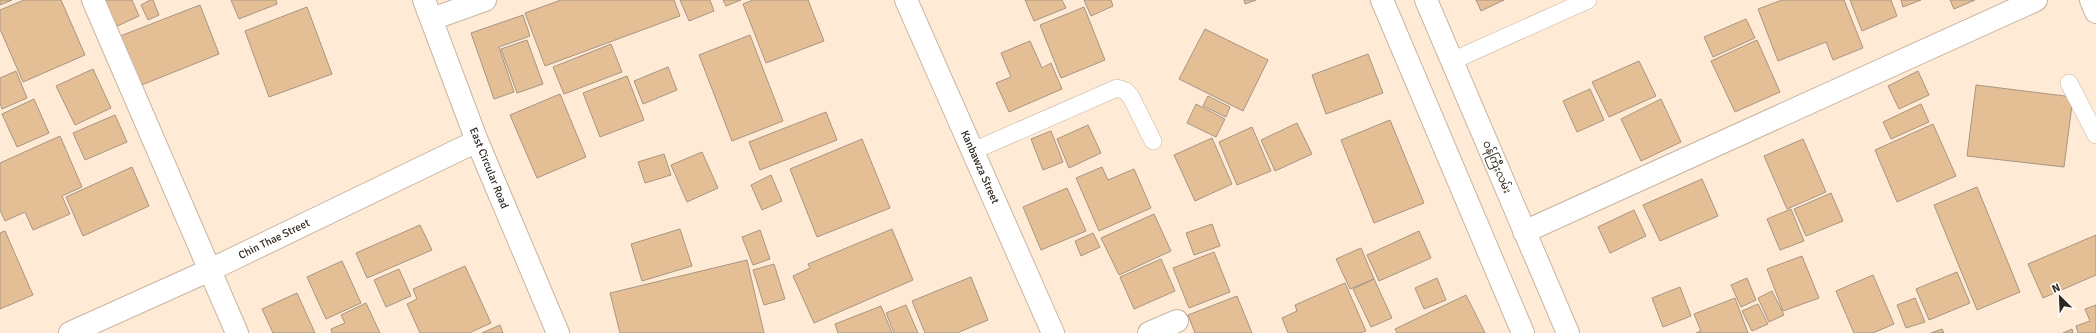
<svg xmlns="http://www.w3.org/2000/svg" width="2096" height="333" font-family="Signika,'Noto Sans Myanmar',sans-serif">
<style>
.building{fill:#e4bf96;stroke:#a89582}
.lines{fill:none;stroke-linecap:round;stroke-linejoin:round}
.lane-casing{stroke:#c8b5a1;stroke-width:18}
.street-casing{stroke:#c8b5a1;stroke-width:24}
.lane{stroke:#fff;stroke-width:17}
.street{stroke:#fff;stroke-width:22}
.labels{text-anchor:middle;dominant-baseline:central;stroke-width:3.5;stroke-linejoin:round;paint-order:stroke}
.street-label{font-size:11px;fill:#2e271f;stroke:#fff}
</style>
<rect width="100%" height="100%" fill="#feead5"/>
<!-- building -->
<path class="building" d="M0 0H12L0 5Z
M24 0H61L85 55 23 82 0 29V10Z
M101 0H132L139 16 113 28Z
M150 0H153L159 15 148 20 141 5Z
M231 0H276L277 4 239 19Z
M561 0H674L680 16 545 66 525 13Z
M680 0H710L714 11 689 21Z
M723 0H741L726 6Z
M753 0H808L824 41 766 63 743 4Z
M1025 0H1062L1066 8 1034 21Z
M1084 0H1111L1113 6 1091 16Z
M1244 0H1256L1245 4Z
M1476 0H1504L1481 11Z
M1782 0H1844L1863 48 1833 60 1826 42 1778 61 1758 9Z
M1850 0H1891L1897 16 1862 31Z
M1901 0H1921L1903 7Z
M1950 0H1975L1954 9Z
M200 5 219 54 134 88 115 38Z
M307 7 332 74 269 97 245 31Z
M1084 7 1105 60 1061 78 1040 25Z
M523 15 530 36 499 47 514 92 494 99 471 33Z
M1746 19 1755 38 1713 57 1704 37Z
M1205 29 1268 60 1243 111 1179 79Z
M750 35 783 121 732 141 699 55Z
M527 40 543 84 517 93 501 49Z
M1757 40 1780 92 1735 112 1711 61Z
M1030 41 1042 68 1051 63 1062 89 1009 112 996 83 1011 77 1001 53Z
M611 44 622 72 564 94 553 67Z
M1368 54 1383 93 1326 114 1312 75Z
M1639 61 1656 96 1609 117 1592 82Z
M668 67 677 90 643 104 634 81Z
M93 69 111 108 75 125 56 86Z
M16 71 27 98 2 109 0 103V78Z
M1918 71 1929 95 1899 109 1888 86Z
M627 76 644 120 600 137 583 93Z
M1976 85 2073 97 2064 167 1967 156Z
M1590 89 1604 120 1577 132 1563 101Z
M560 94 586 157 537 178 510 115Z
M1208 96 1230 107 1226 117 1203 106Z
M34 99 49 133 17 147 2 114Z
M1661 99 1681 142 1641 161 1621 119Z
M1196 104 1225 119 1216 137 1187 123Z
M1921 104 1929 122 1891 139 1883 122Z
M826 112 837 140 760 170 749 142Z
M115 115 127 142 85 160 73 133Z
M1390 120 1424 203 1374 223 1341 140Z
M1297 123 1312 154 1275 171 1261 140Z
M1933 124 1956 176 1897 202 1875 150Z
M1088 125 1101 153 1069 168 1057 139Z
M1252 127 1271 171 1237 185 1219 142Z
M1051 131 1063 162 1043 170 1031 139Z
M60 136 82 187 62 196 70 214 33 230 25 212 5 221 0 210V163Z
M1212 138 1232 184 1195 201 1174 155Z
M862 139 890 208 817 237 790 169Z
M1803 139 1826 192 1787 209 1764 156Z
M702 152 718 188 687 202 671 165Z
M664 154 671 175 645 183 638 162Z
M132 167 149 206 83 236 66 197Z
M1102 167 1108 180 1134 169 1151 208 1099 231 1076 178Z
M771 175 782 201 762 210 751 185Z
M1702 179 1718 216 1660 241 1643 205Z
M1977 187 2020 292 1977 310 1934 205Z
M1067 188 1086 231 1041 250 1023 207Z
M1831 193 1843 221 1806 236 1794 209Z
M1791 209 1804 241 1780 250 1767 219Z
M1634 210 1646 236 1610 253 1598 227Z
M1154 214 1171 251 1119 275 1101 238Z
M1212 224 1220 246 1194 255 1186 233Z
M420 225 432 250 367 278 356 253Z
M680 229 692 266 642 281 631 244Z
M892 229 913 280 814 323 793 276 810 268 808 264Z
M760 230 770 259 753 265 742 237Z
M5 231 33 295 0 309V233Z
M1419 231 1431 258 1379 281 1367 255Z
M1093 233 1100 247 1081 256 1075 241Z
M2096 235V275L2043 298 2028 264Z
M1361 248 1374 279 1350 289 1336 259Z
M1214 252 1230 292 1189 308 1173 268Z
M1802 256 1819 298 1783 311 1767 269Z
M1161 259 1175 291 1134 309 1120 277Z
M747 260 764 333H620L610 293Z
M342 261 361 303 326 319 307 277Z
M774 264 785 299 764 305 753 270Z
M465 266 491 323 469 333H420L407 304 417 299 413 289Z
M399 269 411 296 386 307 374 280Z
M1957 272 1970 303 1929 320 1916 289Z
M1873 275 1894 324 1873 333H1854L1836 291Z
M971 277 988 320 957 333H925L912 301Z
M1437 278 1446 300 1424 309 1415 288Z
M1747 278 1756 300 1741 307 1731 285Z
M1374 279 1392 318 1371 327 1353 289Z
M1345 283 1366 331 1360 333H1288L1282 318 1297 311 1295 305Z
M1680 287 1691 316 1663 327 1652 298Z
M1772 291 1784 315 1769 322 1758 298Z
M297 293 315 333H273L262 309Z
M1466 295 1485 333H1397L1395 329Z
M1237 296 1252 333H1195L1188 315Z
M1735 298 1748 333H1696L1701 331 1694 314Z
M1915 298 1925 322 1906 328 1897 305Z
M366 303 380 333H332L331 329 345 323 341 315Z
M1758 304 1768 324 1752 331 1742 311Z
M906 305 918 333H894L886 313Z
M2096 305V333H2078L2076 326 2090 321 2085 309Z
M881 306 892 333H838L835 324Z
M500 325 503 333H482Z
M1942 329 1944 333H1931Z
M2072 329 2073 333H2063Z"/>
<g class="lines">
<!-- lane casing -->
<g class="lane-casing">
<path id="lane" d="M1452 61 1588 0
M2069 83 2096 135
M973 151 1117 88 1126 91 1131 97 1153 141"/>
</g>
<!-- street casing -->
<g class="street-casing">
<path id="street" d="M93 0 237 333
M424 0 477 141 558 333
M906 0 1053 333
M1382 0 1523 333
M1426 0 1568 333
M2091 0 2096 12
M432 19 485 0
M1524 232 2036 0
M70 333 210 270 477 141
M1149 333 1177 321"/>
</g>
<!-- lane -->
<use href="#lane" class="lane"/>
<!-- street -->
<use href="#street" class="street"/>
</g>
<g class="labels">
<!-- street labels -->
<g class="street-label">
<text transform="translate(980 167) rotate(66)">Kanbawza Street</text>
<text transform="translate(1497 167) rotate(67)">ဝန်ကြီးလမ်း</text>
<text transform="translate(489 168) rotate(68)">East Circular Road</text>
<text transform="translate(274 239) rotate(-26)">Chin Thae Street</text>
</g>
</g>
<!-- north arrow -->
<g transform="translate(2060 297) rotate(336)" stroke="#ffffff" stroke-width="3" paint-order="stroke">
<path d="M0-3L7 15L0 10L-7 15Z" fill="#2e271f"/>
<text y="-6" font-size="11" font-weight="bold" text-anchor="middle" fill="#2e271f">N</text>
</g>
</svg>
